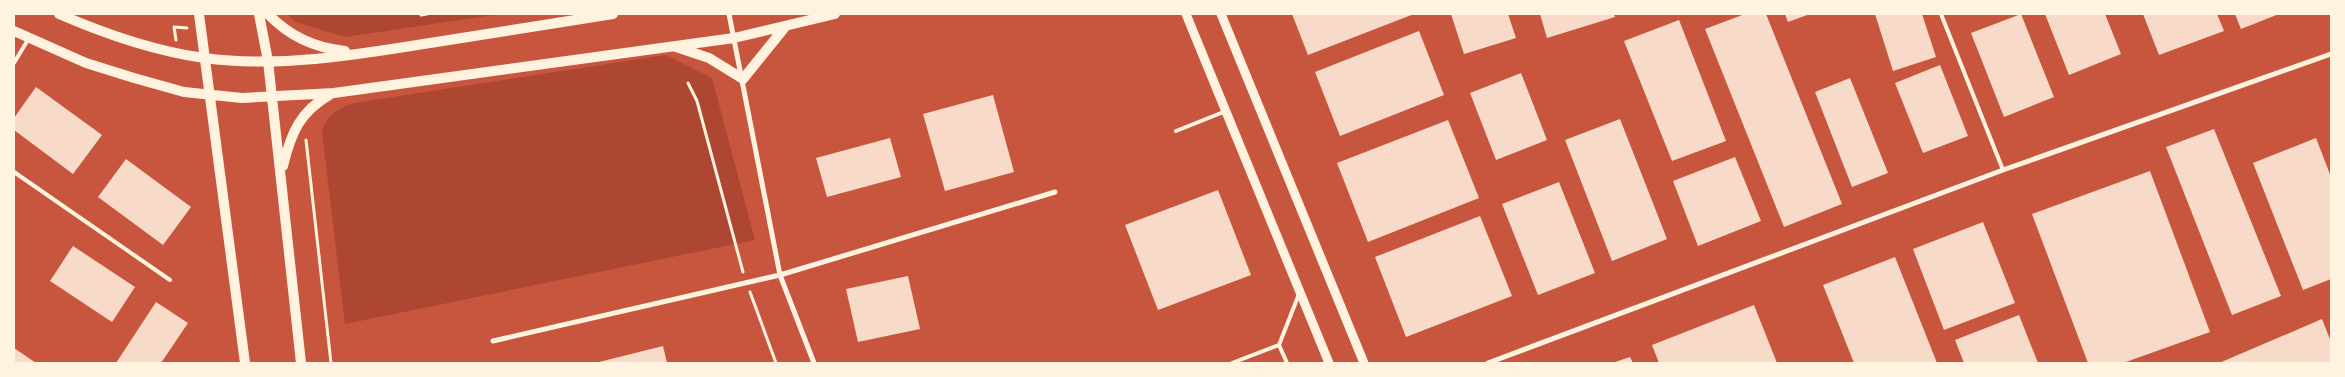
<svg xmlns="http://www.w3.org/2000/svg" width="2345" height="377" font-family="'Alegreya Sans',sans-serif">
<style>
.green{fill:#ae4732}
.building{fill:#f7dbc8}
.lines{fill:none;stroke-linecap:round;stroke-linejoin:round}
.path{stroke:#fff3e0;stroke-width:3}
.service{stroke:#fff3e0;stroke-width:4}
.minor{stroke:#fff3e0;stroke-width:5}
.tertiary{stroke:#fff3e0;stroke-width:9}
.secondary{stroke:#fff3e0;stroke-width:10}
</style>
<rect width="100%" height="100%" fill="#c8553d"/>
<!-- green -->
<path class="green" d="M286 14H500L345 37 296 22Z
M666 55 712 78 755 240 345 324 322 132C328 114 336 109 354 103Z"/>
<!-- building -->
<path class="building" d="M1292 14H1414L1308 55Z
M1451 14H1508L1516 38 1464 54Z
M1540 14H1614L1615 17 1547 38Z
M1745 14H1766L1842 204 1784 227 1705 29Z
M1785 14H1810L1788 22Z
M1875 14H1922L1936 57 1893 71Z
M2021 14 2054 97 2004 117 1971 33Z
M2045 14H2105L2121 54 2069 75Z
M2143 14H2217L2224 31 2159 55Z
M2235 14H2279L2241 29Z
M1679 20 1726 141 1672 161 1624 41Z
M1419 31 1444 95 1340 136 1315 72Z
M1940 65 1968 136 1923 153 1895 83Z
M1521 73 1547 140 1496 160 1470 93Z
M1850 78 1888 173 1852 187 1815 92Z
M36 87 102 135 73 174 14 130V118Z
M993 95 1014 172 945 191 923 114Z
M1620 119 1667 239 1612 261 1565 140Z
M1448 120 1479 198 1368 242 1337 163Z
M2214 129 2281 296 2232 315 2166 147Z
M890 138 901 177 827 197 816 158Z
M2316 138 2331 177V279L2303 290 2253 163Z
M1735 157 1761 221 1698 246 1673 181Z
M126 159 191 207 163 245 98 197Z
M2150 171 2210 332 2123 363H2088L2032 214Z
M1559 182 1595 273 1538 295 1502 204Z
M1218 190 1251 275 1158 310 1125 225Z
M1480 216 1512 296 1406 337 1375 257Z
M1983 222 2015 303 1944 330 1913 249Z
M73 246 135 287 112 322 50 281Z
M1895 257 1937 363H1854L1823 285Z
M908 276 920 329 858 342 846 289Z
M156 302 188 323 161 363H116Z
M1754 305 1777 363H1659L1652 345Z
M2019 315 2038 363H1964L1955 340Z
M2322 319 2331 342V363H2219Z
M663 346 667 363H595Z
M14 348 36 363H14Z
M1630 357 1633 363H1612Z"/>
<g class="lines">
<!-- path -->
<path class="path" d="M421 15 427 14
M176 40 174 27 187 28
M688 83 697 101 743 272
M306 140 331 363
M750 292 776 363"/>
<!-- service -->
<path class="service" d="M1941 14 2003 170
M14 63 29 38
M1176 131 1226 111
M14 172 170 280
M1232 363 1279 345
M1287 363 1279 345 1299 294"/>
<!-- minor -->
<path class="minor" d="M729 14 780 275 814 363
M493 341 780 275 1055 192
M1488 363 2003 170 2331 54"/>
<!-- tertiary -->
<path class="tertiary" d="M1186 14 1329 363
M1221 14 1364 363"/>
<!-- secondary -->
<path class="secondary" d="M59 14C105 34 154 51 204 58 279 68 356 55 430 43 491 33 552 24 613 14
M199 14 245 363
M259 14 268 61 301 363
M268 14C289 36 315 48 345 51
M14 31 86 63 134 78 184 92 242 98 334 93 734 38 835 14
M676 47 709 58 743 79 785 27
M283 166C291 133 300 111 331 94"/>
</g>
<!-- border -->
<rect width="2345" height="377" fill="none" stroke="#fff3e0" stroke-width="30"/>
</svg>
